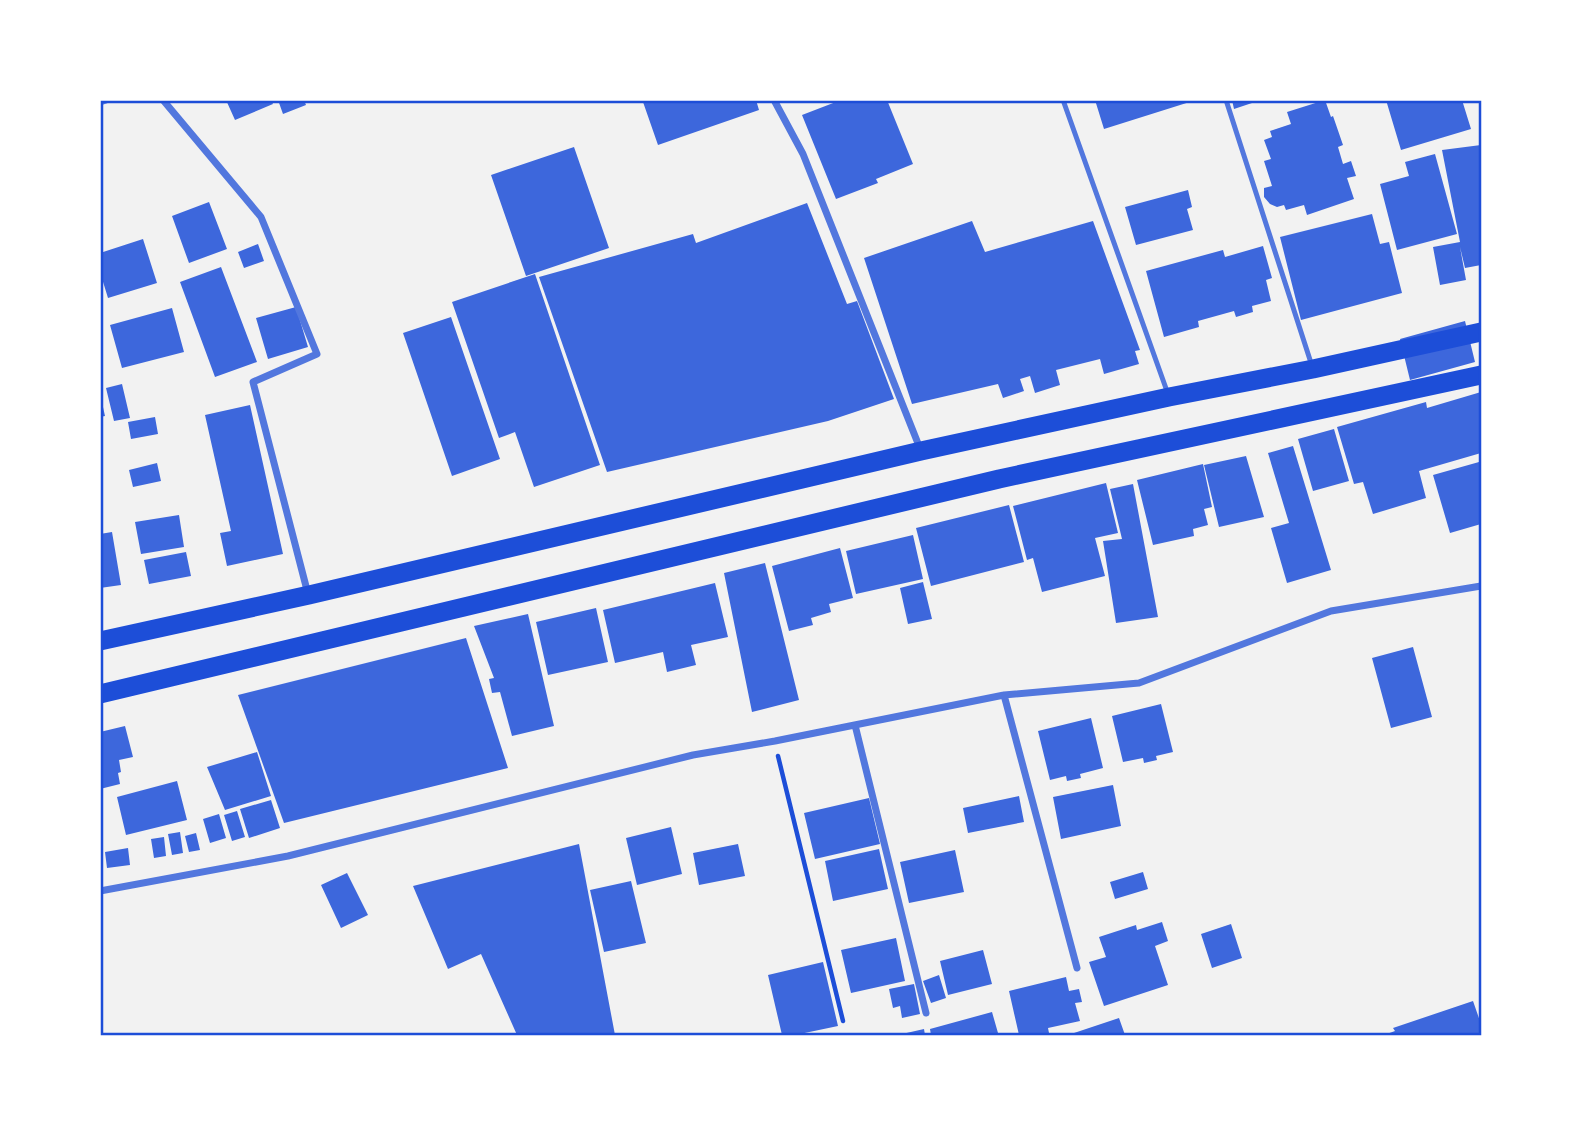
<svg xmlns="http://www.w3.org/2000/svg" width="1581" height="1135" font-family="Inter,sans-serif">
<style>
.building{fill:#3d67dc}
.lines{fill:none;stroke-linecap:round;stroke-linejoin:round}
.path{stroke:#1d4ed8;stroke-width:4.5}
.service{stroke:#5277de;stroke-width:5}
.minor{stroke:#5277de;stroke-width:7}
.trunk{stroke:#1d4ed8;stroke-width:19}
.neatline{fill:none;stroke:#1d4ed8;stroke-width:2.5}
</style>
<rect width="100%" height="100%" fill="#f2f2f2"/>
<!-- building -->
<path class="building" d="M226 100H271L273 104 235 120Z
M278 100H304L306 105 283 114Z
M649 100H756L759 110 658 145 643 102Z
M841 100H887L913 164 876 179 878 183 836 199 802 115Z
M1095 100H1196L1104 129Z
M1232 100H1261L1234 109Z
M1325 100 1331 117 1333 116 1343 145 1338 147 1343 164 1351 161 1356 176 1347 178 1354 199 1307 215 1304 205 1286 210 1284 205 1277 207 1270 204 1264 197V188L1272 186 1264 161 1271 159 1264 140 1272 137 1270 131 1291 124 1287 112Z
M1386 100H1462L1471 129 1401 150Z
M1481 145V265L1465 268 1460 247 1466 280 1440 285 1433 247 1460 242 1442 150Z
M574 147 609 248 526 276 491 175Z
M1435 154 1457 234 1397 250 1380 184 1409 176 1405 162Z
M1188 190 1192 207 1187 209 1193 230 1136 245 1125 207Z
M209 202 227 249 189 263 172 216Z
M807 203 847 304 857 301 894 399 828 421 607 472 539 277 693 234 696 243Z
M1372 214 1380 244 1389 242 1402 293 1301 320 1280 237Z
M972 221 985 252 1093 221 1140 350 1135 351 1139 364 1104 374 1100 359 1056 370 1060 385 1035 393 1030 376 1020 379 1024 391 1003 398 998 384 912 404 864 258Z
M143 239 157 283 108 298 100 272V253Z
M258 244 264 261 244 268 238 252Z
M1263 246 1272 278 1266 280 1271 301 1252 306 1253 312 1236 317 1234 311 1198 321 1199 327 1164 337 1146 271 1223 250 1225 257Z
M221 267 257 362 215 377 180 282Z
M535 274 600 465 534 487 515 432 499 438 452 302Z
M296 307 308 347 268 359 256 318Z
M172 308 184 352 122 368 110 325Z
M451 317 500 459 452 476 403 333Z
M1465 321 1475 362 1410 380 1400 339Z
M122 384 130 418 114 421 106 388Z
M1481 392V453L1419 471 1426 498 1373 514 1363 482 1354 484 1337 427 1426 402 1427 408Z
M101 398 105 416 100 417V399Z
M250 405 283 554 227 566 220 533 231 531 205 415Z
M155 417 158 434 131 439 128 422Z
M1334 429 1349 481 1313 491 1298 439Z
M1293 446 1331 570 1287 583 1271 528 1289 523 1268 453Z
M1246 456 1264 517 1219 527 1204 465Z
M1479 462 1481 468V524L1450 533 1433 475Z
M157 463 161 481 133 487 129 470Z
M1203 464 1212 507 1204 509 1208 525 1193 529 1194 536 1153 545 1137 480Z
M1106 483 1118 533 1095 538 1105 576 1042 592 1033 558 1027 560 1013 506Z
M1133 484 1158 617 1116 623 1103 541 1122 539 1110 489Z
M1009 505 1024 562 931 586 916 528Z
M179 515 184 547 141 554 135 522Z
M112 532 121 585 100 588V534Z
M913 535 923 579 856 594 846 551Z
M840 548 853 598 829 604 831 612 811 618 813 625 789 631 772 566Z
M186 552 191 576 149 584 144 560Z
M765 563 799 700 752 712 724 573Z
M923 582 932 619 908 624 900 588Z
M715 583 728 637 691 645 696 665 667 672 663 652 615 663 603 610Z
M596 608 608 662 548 675 536 622Z
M528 614 554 726 512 736 500 692 492 693 489 679 494 678 474 626Z
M466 638 508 768 284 823 238 695Z
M1413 647 1432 717 1391 728 1372 658Z
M1161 704 1173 752 1156 756 1157 760 1144 763 1143 758 1123 762 1112 716Z
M1091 718 1103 768 1080 774 1081 778 1067 781 1066 776 1050 780 1038 731Z
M125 726 133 757 119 760 121 772 118 773 120 784 100 789V732Z
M257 752 271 796 225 810 207 767Z
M177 781 187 820 126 835 117 797Z
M1113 785 1121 826 1061 839 1053 797Z
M1019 796 1024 822 968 833 963 808Z
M869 798 880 844 815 859 804 813Z
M271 800 280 828 249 838 240 809Z
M237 811 245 837 232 841 224 815Z
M219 814 226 838 210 843 203 819Z
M671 827 682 874 637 885 626 838Z
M180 832 183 853 172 855 168 834Z
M196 833 200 850 189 852 185 836Z
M164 837 166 856 154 858 151 839Z
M579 844 615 1035H517L481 954 448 969 413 886Z
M738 844 745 876 699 885 693 853Z
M128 848 130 865 107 868 105 852Z
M879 849 888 889 833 901 825 861Z
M955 850 964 892 909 903 900 862Z
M1143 872 1148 889 1115 899 1110 882Z
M347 873 368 915 341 928 321 885Z
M631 881 646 943 604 952 590 890Z
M1162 922 1168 941 1155 946 1168 985 1104 1006 1089 962 1106 957 1099 937 1136 925 1137 930Z
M1231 924 1242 958 1212 968 1201 934Z
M896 938 905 981 851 993 841 950Z
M983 950 992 984 948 995 940 961Z
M823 962 838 1026 795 1035H782L768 975Z
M939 975 946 998 931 1003 923 981Z
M1066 977 1069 991 1079 989 1082 1002 1075 1003 1080 1021 1048 1028 1049 1033 1038 1035H1019L1009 991Z
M914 984 920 1014 902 1018 900 1006 893 1008 889 989Z
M1473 1001 1481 1024V1035H1384L1395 1031 1393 1028Z
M992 1012 998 1033 991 1035H931L930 1029Z
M1119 1018 1125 1035H1068Z
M924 1029 925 1035H903L902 1034Z"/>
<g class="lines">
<!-- path -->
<path class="path" d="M778 756 843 1021"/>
<!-- service -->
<path class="service" d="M1063 100 1168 394
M1226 100 1312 366"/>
<!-- minor -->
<path class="minor" d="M163 100 261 217 317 354 253 382 308 594
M774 100 803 154 921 451
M100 102 106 100
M1004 695 1077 968
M855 725 926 1013
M100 891 288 856 693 755 775 741 1004 695 1139 683 1331 611 1481 586"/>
<!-- trunk -->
<path class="trunk" d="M100 641 309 595 921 451 1169 397 1313 369 1481 332
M100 694 999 479 1481 375"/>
</g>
<!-- border -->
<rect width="1581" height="1135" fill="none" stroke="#ffffff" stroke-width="203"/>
<rect x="102" y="102" width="1378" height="932" class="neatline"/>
</svg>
